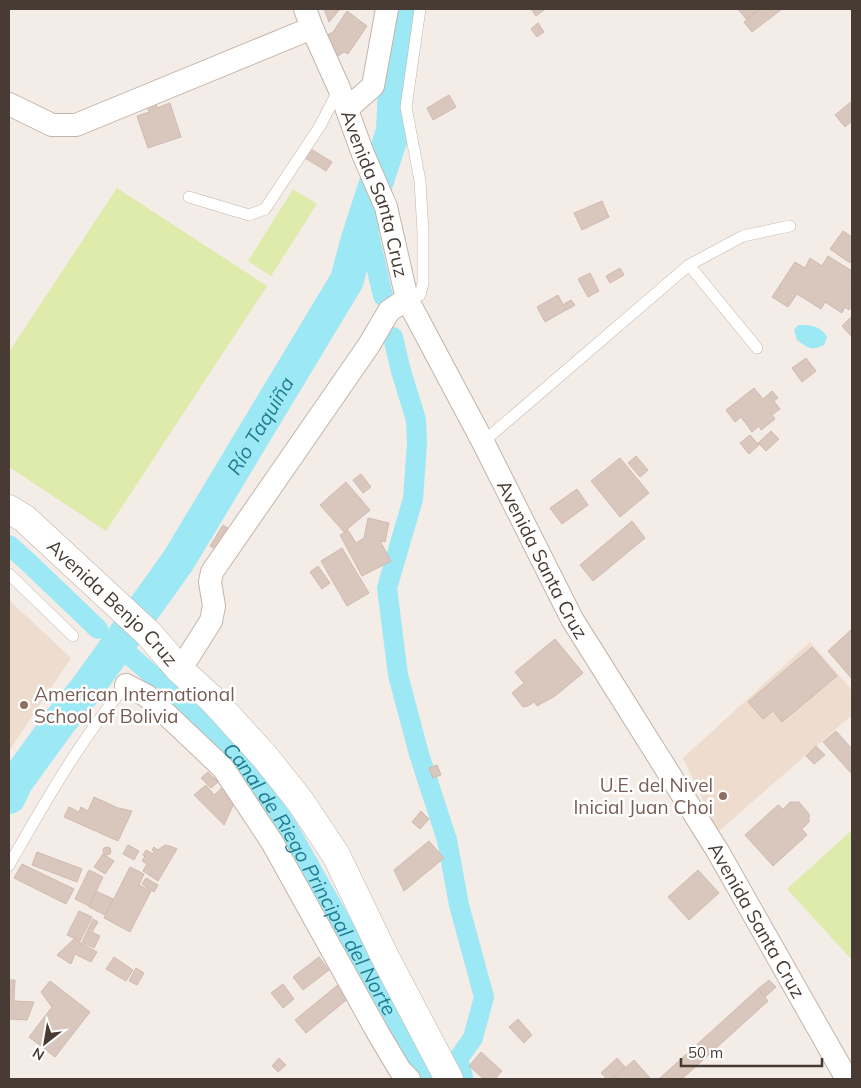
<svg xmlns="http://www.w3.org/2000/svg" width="861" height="1088" font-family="Mulish,sans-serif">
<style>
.education{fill:#eeddce}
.green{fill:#dfebab}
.water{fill:#9de8f5}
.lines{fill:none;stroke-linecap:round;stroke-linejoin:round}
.canal{stroke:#9de8f5;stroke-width:20}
.river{stroke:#9de8f5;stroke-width:34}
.building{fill:#d9c7bd;stroke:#d2baad}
.service-casing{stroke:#c3b4aa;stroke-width:12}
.minor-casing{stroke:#c3b4aa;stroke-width:24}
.tertiary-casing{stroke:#c3b4aa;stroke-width:29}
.service{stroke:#fff;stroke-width:11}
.minor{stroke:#fff;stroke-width:22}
.tertiary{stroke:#fff;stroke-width:28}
.education-dot{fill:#8d6e63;stroke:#fff;stroke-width:2}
.labels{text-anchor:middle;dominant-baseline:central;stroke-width:5;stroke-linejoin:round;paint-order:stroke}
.street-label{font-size:19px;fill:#473b34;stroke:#fff}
.education-label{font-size:19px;fill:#785e54;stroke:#fff;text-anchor:start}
.water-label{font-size:20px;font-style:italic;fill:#217e90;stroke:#fff}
</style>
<rect width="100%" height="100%" fill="#f4ece6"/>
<!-- education -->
<path class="education" d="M9 600 71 658 9 751Z
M810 642 852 690V715L718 832 683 758Z"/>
<!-- green -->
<path class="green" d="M117 188 267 286 106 531 9 467V352Z
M293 189 317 204 271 276 248 261Z
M852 830V960L787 889Z"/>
<!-- water -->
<path class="water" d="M798 325C810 325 820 325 827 337L824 345C811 351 808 348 797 340L794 330Z"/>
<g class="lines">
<!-- canal -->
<g class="canal">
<path d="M365 217 383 296"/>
<path d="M393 337 401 371 416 420 417 443 413 499 387 588 398 675 419 754 447 840 459 905 484 997 473 1038 458 1059 463 1077"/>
<path d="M9 545 29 563 98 629"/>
<path id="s1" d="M127 653 180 699 243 761 287 826 429 1079"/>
</g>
<!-- river -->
<path class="river" id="s2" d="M9 797 16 782 61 720 87 688 178 561 347 280 357 242 393 131 398 20 402 9"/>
</g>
<!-- building -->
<path class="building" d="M324 9H340L329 22Z
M531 9H543L544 10 536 16Z
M738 9H760L746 19Z
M760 9H782L752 32 744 22Z
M347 11 367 26 348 54 344 52 338 56 327 35 333 32Z
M538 23 544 32 537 37 531 29Z
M449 95 456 107 433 120 427 108Z
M155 100 157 108 170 103 181 137 148 148 137 116 149 112 146 103Z
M852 101V121L845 127 835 115Z
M311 149 332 162 326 171 305 158Z
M602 201 609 217 582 230 574 213Z
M843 231 852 237V259L850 263 830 249Z
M828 256 852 271V279L850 282 852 283V306L849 310 845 307 842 313 825 302 821 309 797 294 788 307 772 297 795 262 805 268 810 258 822 266Z
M620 268 624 275 610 283 606 276Z
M590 273 599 291 588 297 578 279Z
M558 295 566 310 545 322 537 307Z
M571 300 575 305 567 310 564 304Z
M852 316V337L842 326Z
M806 358 816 371 802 382 792 368Z
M754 388 763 399 772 391 778 398 774 401 780 409 772 415 775 419 761 430 759 426 752 432 741 417 735 422 726 410Z
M771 431 779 439 766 451 758 443Z
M750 435 759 445 749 454 740 443Z
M636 456 648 470 640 477 628 463Z
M620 458 649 493 620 517 591 481Z
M361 474 371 487 363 493 353 480Z
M346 482 370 510 344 532 320 505Z
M577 489 588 505 562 524 550 508Z
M368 518 389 523 385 542 380 541 391 561 362 576 340 535 348 530 356 543 364 538Z
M632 521 645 538 593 581 580 565Z
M223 525 235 533 222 553 210 546Z
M342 548 369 593 347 606 321 561Z
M318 566 330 583 322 589 310 572Z
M852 629V679L828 651Z
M555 639 583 673 555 696 537 706 534 702 528 706 523 707 512 693 524 683 515 672Z
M812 647 837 676 782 722 773 711 763 719 748 702Z
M836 731 852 749V774L823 742Z
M816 746 825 755 814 764 806 756Z
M437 765 441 775 433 778 429 768Z
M208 772 218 782 211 788 201 778Z
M206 785 214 795 224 786 236 799 224 825 194 795Z
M94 797 118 808 132 811 118 841 64 817 69 807 79 812 81 807 88 811Z
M790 802H799L809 814V822L802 829 807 835 773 866 745 835 778 805 783 809Z
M421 811 429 819 420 829 412 822Z
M429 841 444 858 404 891 394 870Z
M128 845 139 851 134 860 123 854Z
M165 845 170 846 177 849 158 881 143 871 147 864 142 861 145 856 143 855 146 850 153 854 154 851 152 850 154 847 158 850Z
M103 851a4 4 0 1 1 8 0a4 4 0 1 1-8 0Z
M37 852 82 869 77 882 32 865Z
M103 854 114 861 105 874 94 867Z
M22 864 74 889 66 904 14 878Z
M130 867 144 874 139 885 151 891 130 932 104 918Z
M89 870 103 877 89 906 75 899Z
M698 870 719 893 689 920 668 897Z
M146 878 158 885 154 892 142 884Z
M96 891 113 899 105 915 89 907Z
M79 911 92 917 80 941 67 935Z
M93 919 98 922 92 932 100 936 94 948 82 942Z
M74 939 97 952 91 962 75 954 71 964 57 955Z
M114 957 133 970 126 981 106 969Z
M319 957 329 970 303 990 293 977Z
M136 968 144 973 137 985 129 981Z
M9 980H15L14 1001 34 1002 27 1020 9 1019Z
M769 980 776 987 765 997 758 989Z
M50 981 90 1012 55 1057 29 1037 52 1007 41 992Z
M283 984 294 999 283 1008 271 993Z
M339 984 350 997 306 1033 295 1020Z
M758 989 768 1001 682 1079H659Z
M518 1019 532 1035 524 1043 509 1027Z
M481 1052 502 1071 495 1079H484L469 1066Z
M279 1058 286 1065 278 1072 272 1066Z
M617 1058 625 1067 612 1079H607L601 1073Z
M634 1060 651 1079H613Z"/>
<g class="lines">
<!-- service casing -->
<g class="service-casing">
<path id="service" d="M189 197 249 215 265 209 320 126 339 89
M689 265 757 348
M407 299 420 295 423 283V232L420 181 406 107 420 9
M483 442 689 265 743 236 790 226
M9 574 73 636
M9 865C44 804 80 740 126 685"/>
</g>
<!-- minor casing -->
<g class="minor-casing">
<g id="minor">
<path id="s3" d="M305 9 312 28 339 88 363 154 386 207 407 299 483 442 572 619 717 850 847 1079"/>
<path d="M9 104 52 125H76L312 28"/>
<path d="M348 108 373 86 387 9"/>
<path d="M180 670 211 621 214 606 210 582 212 572 369 345 389 311 407 299"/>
<path d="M126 685 147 696 223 768 272 842 378 1033 400 1070 409 1079"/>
</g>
</g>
<!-- tertiary casing -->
<g class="tertiary-casing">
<g id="tertiary">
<path id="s4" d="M9 509 25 519 149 634 180 670 213 700 265 757 300 801 336 855 386 959 449 1079"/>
</g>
</g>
<!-- service -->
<use href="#service" class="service"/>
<!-- minor -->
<use href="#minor" class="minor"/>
<!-- tertiary -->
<use href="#tertiary" class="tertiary"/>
</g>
<!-- markers -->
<g class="education-dot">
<circle cx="24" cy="705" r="5"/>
<circle cx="723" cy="796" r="5"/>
</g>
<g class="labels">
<!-- street labels -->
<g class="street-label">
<text stroke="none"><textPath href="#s3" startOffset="198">Avenida Santa Cruz</textPath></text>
<text stroke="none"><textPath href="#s3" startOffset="602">Avenida Santa Cruz</textPath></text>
<text stroke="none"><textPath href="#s4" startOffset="140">Avenida Benjo Cruz</textPath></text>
<text stroke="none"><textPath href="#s3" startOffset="1022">Avenida Santa Cruz</textPath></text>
</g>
<!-- education labels -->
<g class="education-label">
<text x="34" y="694">American International<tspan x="34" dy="22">School of Bolivia</tspan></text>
<text x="713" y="785" text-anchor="end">U.E. del Nivel<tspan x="713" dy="22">Inicial Juan Choi</tspan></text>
</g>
<!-- water labels -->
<g class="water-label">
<text stroke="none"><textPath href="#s2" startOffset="449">Río Taquiña</textPath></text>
<text stroke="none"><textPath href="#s1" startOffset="294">Canal de Riego Principal del Norte</textPath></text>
</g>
</g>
<!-- border -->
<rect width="861" height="1088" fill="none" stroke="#473b34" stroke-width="20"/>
<!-- north arrow -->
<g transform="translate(45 1043) rotate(211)" stroke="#ffffff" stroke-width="4" paint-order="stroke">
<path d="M0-4L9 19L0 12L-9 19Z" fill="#473b34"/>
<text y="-8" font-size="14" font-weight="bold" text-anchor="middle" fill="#473b34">N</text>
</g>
<!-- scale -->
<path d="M681 1058v8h141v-8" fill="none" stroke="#473b34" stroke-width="2.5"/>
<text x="688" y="1058" font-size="15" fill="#473b34" stroke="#ffffff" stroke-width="4" paint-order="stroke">50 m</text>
</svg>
